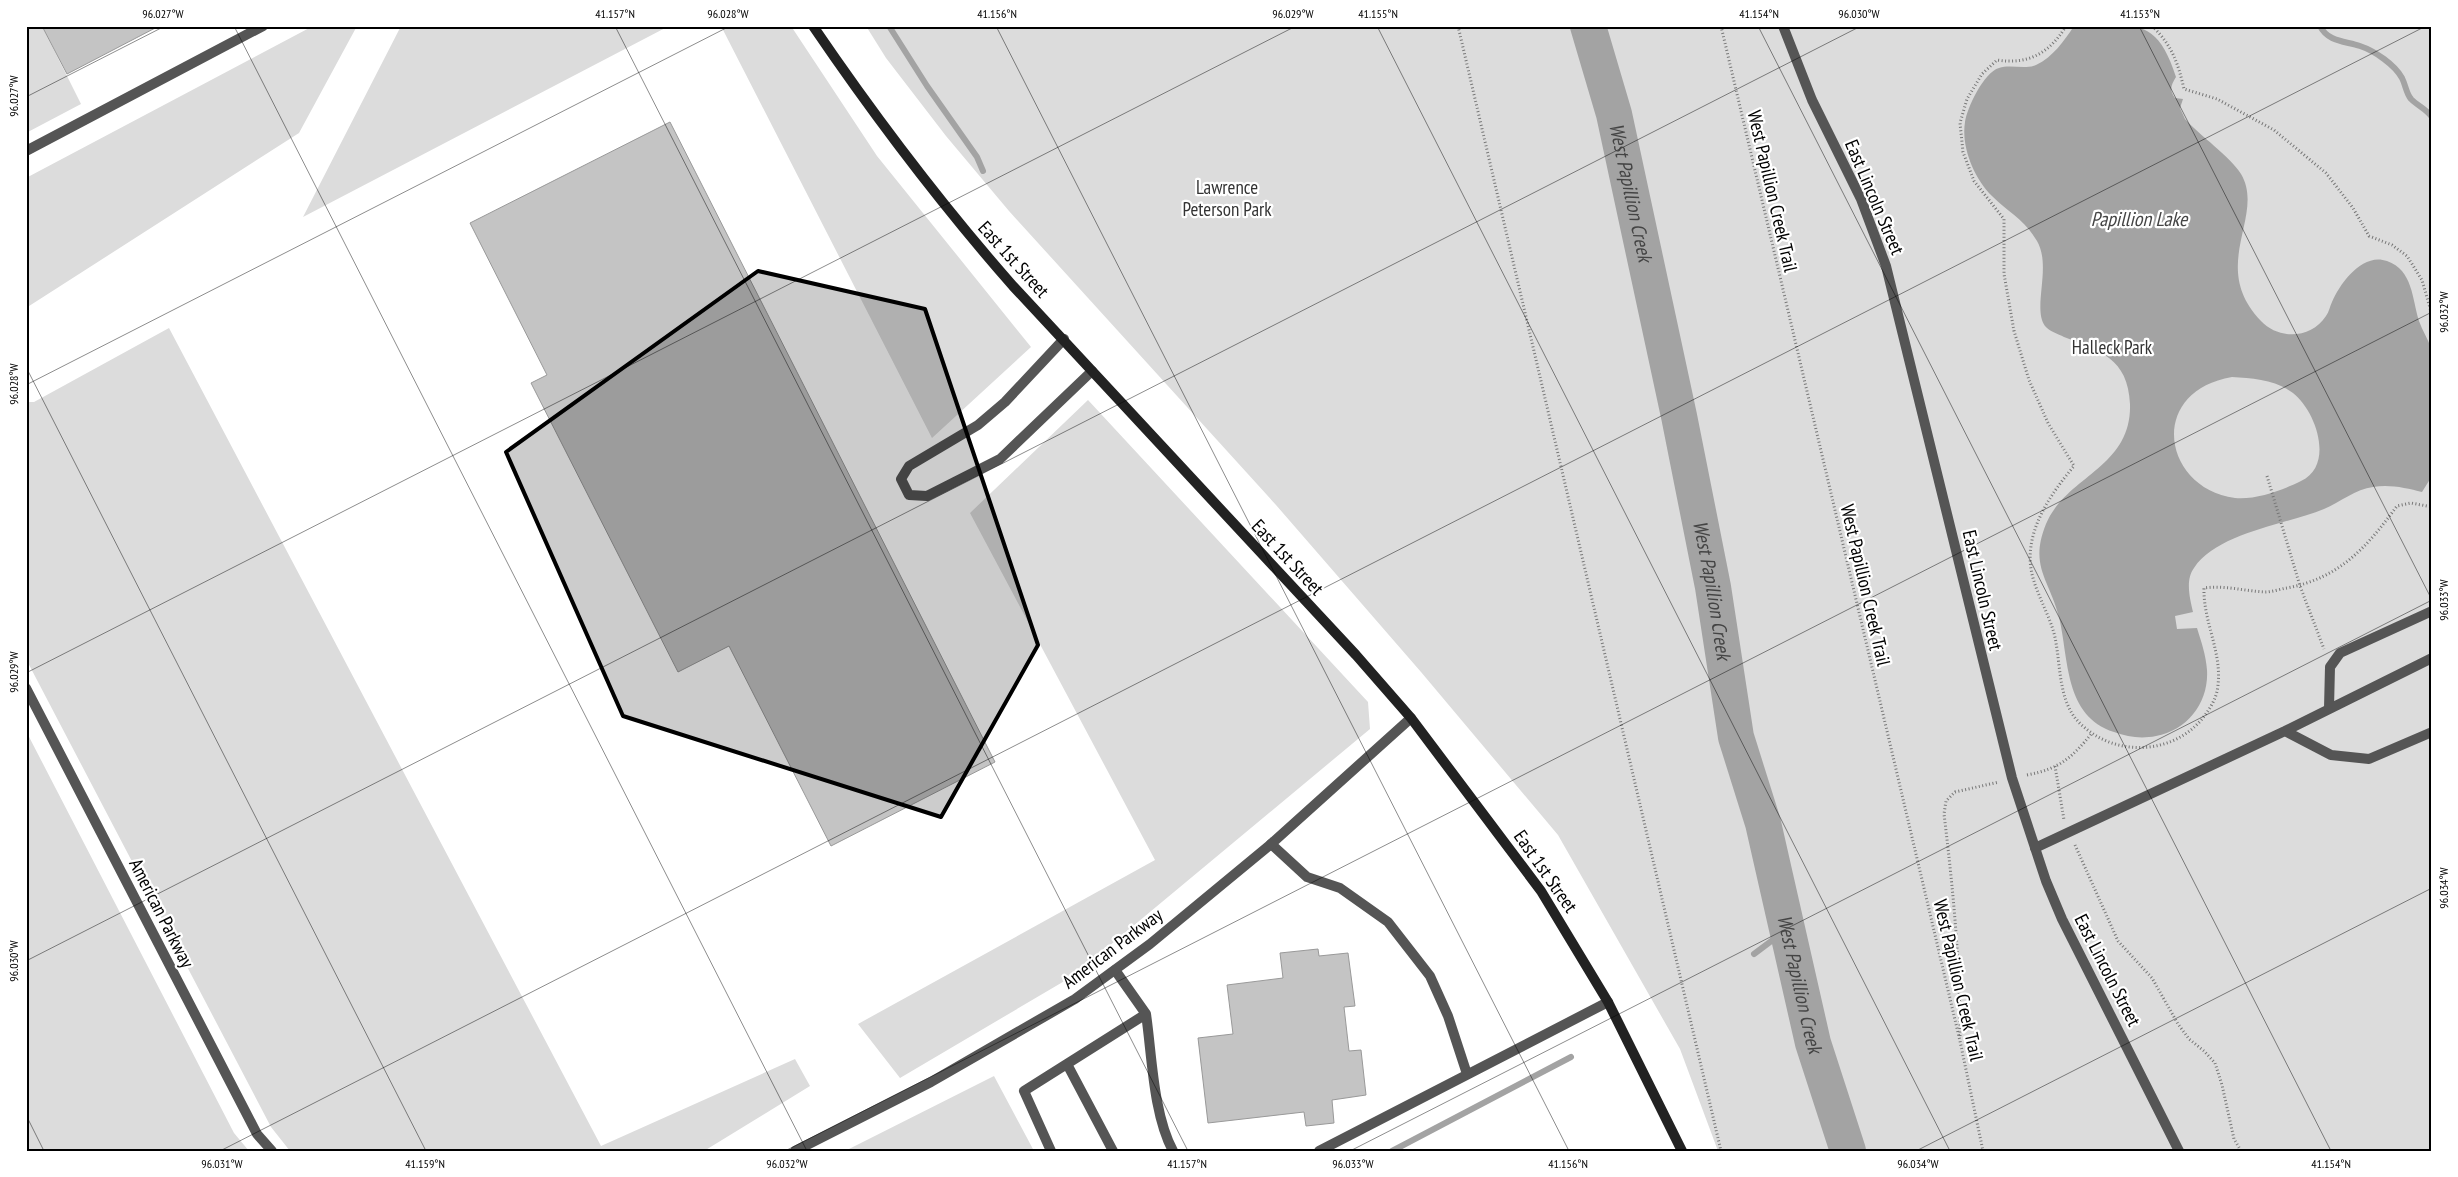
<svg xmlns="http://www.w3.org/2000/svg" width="2458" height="1177" font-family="'PT Sans Narrow',sans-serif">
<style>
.green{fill:#dcdcdc}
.water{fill:#a3a3a3;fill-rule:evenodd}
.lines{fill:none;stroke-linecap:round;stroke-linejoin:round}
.stream{stroke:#a3a3a3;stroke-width:6}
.river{stroke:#a3a3a3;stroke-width:36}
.building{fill:#c4c4c4;stroke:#999}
.path{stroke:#777;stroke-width:3;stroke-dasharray:1 2.5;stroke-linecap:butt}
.service{stroke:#555;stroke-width:10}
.minor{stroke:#555;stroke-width:10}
.secondary{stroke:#222;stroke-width:10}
.marked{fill:#000;fill-opacity:0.2;stroke:#000;stroke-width:4;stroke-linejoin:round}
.ticks{fill:none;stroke:#000;stroke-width:1;stroke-opacity:0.45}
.labels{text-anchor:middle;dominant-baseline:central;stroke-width:4.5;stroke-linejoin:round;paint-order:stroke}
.park-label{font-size:19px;fill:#333;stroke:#fff}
.street-label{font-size:19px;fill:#000;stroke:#fff}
.water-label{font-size:20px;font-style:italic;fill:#444;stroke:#fff}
.neatline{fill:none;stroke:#000;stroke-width:2}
.ticks-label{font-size:12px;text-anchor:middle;fill:#000}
</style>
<rect width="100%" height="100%" fill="#fff"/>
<!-- green -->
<path class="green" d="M26 26H42L81 104 26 133Z
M313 26H357L299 133 26 308V178Z
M401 26H669L303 217Z
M721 26H791L877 156 1031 347 932 438Z
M866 26H2432V1151H1718L1680 1049 1558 835 1421 672 1276 505 1009 211 946 136 886 58Z
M169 328 601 1146 795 1059 810 1086 704 1151H290L271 1127 26 659V402H34Z
M1088 400 1368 702 1370 729 1073 976 900 1078 858 1024 1155 860 970 513Z
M26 731 234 1133 249 1151H26Z
M994 1076 1034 1151H845Z"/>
<!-- water -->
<path class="water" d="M2074 26C2131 26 2156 13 2176 77 2171 85 2169 90 2175 98L2183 99 2180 108 2185 119C2200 136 2230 156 2241 174 2266 216 2208 266 2261 321 2279 340 2311 339 2326 316 2329 312 2330 306 2332 302 2340 283 2363 252 2387 261 2413 270 2412 299 2419 321 2422 330 2428 339 2431 348 2434 356 2432 370 2432 378 2432 411 2432 444 2432 476L2422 492C2407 488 2389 484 2373 487 2356 489 2340 502 2324 509 2287 524 2217 533 2194 568 2185 580 2190 599 2193 612L2175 616 2177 629 2197 628C2201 641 2206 655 2207 670 2209 702 2188 730 2156 736 2141 739 2128 737 2114 732 2064 716 2069 659 2059 617 2049 579 2029 566 2046 524 2066 476 2132 468 2130 404 2128 358 2100 351 2064 337 2058 334 2049 331 2045 326 2032 308 2052 267 2037 241 2024 219 2008 212 1992 196 1974 178 1961 147 1965 122 1967 108 1984 72 1999 68 2011 64 2024 70 2036 65 2053 57 2064 41 2074 26ZM2232 377C2253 378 2276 380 2293 393 2316 411 2335 465 2301 481 2283 490 2256 500 2235 498 2163 489 2146 392 2232 377Z"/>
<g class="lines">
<!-- stream -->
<path class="stream" d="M889 26 927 86 977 157 983 171
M2320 26C2328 42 2345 41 2360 46 2375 51 2395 65 2402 78 2406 86 2406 93 2411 99 2418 106 2426 109 2432 117
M1754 954 1786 930
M1392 1151 1571 1057"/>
<!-- river -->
<path class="river" id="s1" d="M1588 26 1614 114 1679 416 1713 587 1736 737 1763 823 1813 1043 1848 1151"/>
</g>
<!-- building -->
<path class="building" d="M42 26H159L67 74Z
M670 122 995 762 831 846 729 646 678 672 531 383 547 375 470 223Z
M1318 949 1319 956 1348 953 1355 1006 1344 1007 1349 1051 1361 1050 1366 1095 1332 1100 1334 1123 1306 1126 1304 1112 1208 1123 1198 1038 1233 1034 1227 985 1283 978 1280 953Z"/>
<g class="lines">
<!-- path -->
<path class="path" d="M1458 26 1721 1151
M1721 26 1960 1041 1983 1151
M2066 26C2050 53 2028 65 1997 60L1982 74 1967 99 1960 123 1963 152 1974 181 2004 219V274L2014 331 2029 380 2048 423 2074 466C2049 496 2021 536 2033 578 2039 600 2053 621 2056 643 2061 671 2059 707 2084 727 2118 757 2173 754 2202 719 2210 709 2217 698 2218 685 2222 652 2203 621 2204 588 2224 585 2244 591 2265 592 2272 592 2280 589 2287 588 2340 578 2367 547 2397 506L2411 503 2432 507
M2152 26C2172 45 2178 63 2184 89L2217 99 2274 130 2326 173 2353 208 2369 236 2392 245 2407 256 2422 280 2432 315
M2267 476 2300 586 2324 649
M2055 766 2064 820
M2027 775C2059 769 2072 758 2092 733
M2075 845 2118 941 2152 978 2178 1024 2189 1039 2204 1051 2215 1063 2222 1085 2234 1139 2241 1151
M1960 1036C1960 961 1953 888 1944 814L1946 801 1955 792 1999 782"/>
<!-- service -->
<path class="service" d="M26 151 263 26
M1064 339 1005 402 978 425 909 466 901 479 909 495 927 496 1000 459 1092 371
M2329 708 2330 667 2340 653 2432 611
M2285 731 2331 755 2369 759 2432 732
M1271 844 1307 877 1340 888 1388 922 1430 976 1448 1016 1467 1074
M2035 848 2285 731 2432 658
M1146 1014C1152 1055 1153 1114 1173 1151
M1067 1064 1113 1151
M1051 1151 1024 1091 1146 1014 1115 970
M1319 1151 1608 1002"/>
<!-- minor -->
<path class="minor" d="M1783 26 1812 100 1861 199 1886 266 2012 778 2046 881 2062 919 2179 1151
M26 688 257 1134 272 1151
M795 1151 931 1082 1075 999 1150 944 1271 844 1411 718"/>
<!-- secondary -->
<path class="secondary" d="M813 26C875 117 940 203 1013 286L1356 655 1411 718 1541 891 1608 1002 1682 1151"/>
</g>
<!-- marked area -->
<path class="marked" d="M758 271 925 309 1038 645 941 817 623 716 506 452Z"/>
<!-- ticks -->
<path class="ticks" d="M234 26 807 1151M615 26 1188 1151M996 26 1569 1151M1377 26 1950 1151M1758 26 2331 1151M2139 26 2432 600M26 97 165 26M26 367 426 1151M26 385 730 26M26 673 1296 26M26 961 1861 26M26 1115 44 1151M220 1151 2426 26M785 1151 2432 312M1350 1151 2432 600M1916 1151 2432 888"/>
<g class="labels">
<!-- park labels -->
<g class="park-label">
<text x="1227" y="187">Lawrence<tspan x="1227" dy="22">Peterson Park</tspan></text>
<text x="2112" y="347">Halleck Park</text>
</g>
<!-- street labels -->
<g class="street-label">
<text transform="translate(1773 191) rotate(77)">West Papillion Creek Trail</text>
<text transform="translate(1875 197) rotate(67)">East Lincoln Street</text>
<text transform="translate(1014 259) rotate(48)">East 1st Street</text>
<text transform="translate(1288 557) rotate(47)">East 1st Street</text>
<text transform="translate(1866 585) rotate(77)">West Papillion Creek Trail</text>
<text transform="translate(1983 590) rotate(77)">East Lincoln Street</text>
<text transform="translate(1546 871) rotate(55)">East 1st Street</text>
<text transform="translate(162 913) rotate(63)">American Parkway</text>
<text transform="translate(1112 948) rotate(-37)">American Parkway</text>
<text transform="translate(2108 970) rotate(63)">East Lincoln Street</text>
<text transform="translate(1959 980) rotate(77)">West Papillion Creek Trail</text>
</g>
<!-- water labels -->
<g class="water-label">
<text stroke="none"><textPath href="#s1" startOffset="172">West Papillion Creek</textPath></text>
<text x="2139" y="219">Papillion Lake</text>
<text stroke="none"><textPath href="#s1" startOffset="578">West Papillion Creek</textPath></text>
<text stroke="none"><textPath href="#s1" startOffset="982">West Papillion Creek</textPath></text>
</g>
</g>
<!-- border -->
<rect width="2458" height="1177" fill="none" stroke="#ffffff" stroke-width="55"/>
<rect x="28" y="28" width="2402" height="1122" class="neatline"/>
<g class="ticks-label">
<text x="163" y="18">96.027°W</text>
<text x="615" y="18">41.157°N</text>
<text x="728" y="18">96.028°W</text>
<text x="997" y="18">41.156°N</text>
<text x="1293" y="18">96.029°W</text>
<text x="1378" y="18">41.155°N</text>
<text x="1759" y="18">41.154°N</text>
<text x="1859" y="18">96.030°W</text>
<text x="2140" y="18">41.153°N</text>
<text transform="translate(14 96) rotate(-90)" y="4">96.027°W</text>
<text transform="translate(2444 312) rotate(-90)" y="4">96.032°W</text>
<text transform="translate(14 384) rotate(-90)" y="4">96.028°W</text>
<text transform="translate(2444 600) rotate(-90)" y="4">96.033°W</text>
<text transform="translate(14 672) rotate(-90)" y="4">96.029°W</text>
<text transform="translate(2444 888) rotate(-90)" y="4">96.034°W</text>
<text transform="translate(14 961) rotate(-90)" y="4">96.030°W</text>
<text x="222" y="1168">96.031°W</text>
<text x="425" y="1168">41.159°N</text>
<text x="787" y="1168">96.032°W</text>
<text x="1187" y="1168">41.157°N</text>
<text x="1353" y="1168">96.033°W</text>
<text x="1568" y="1168">41.156°N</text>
<text x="1918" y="1168">96.034°W</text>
<text x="2331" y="1168">41.154°N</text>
</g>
</svg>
